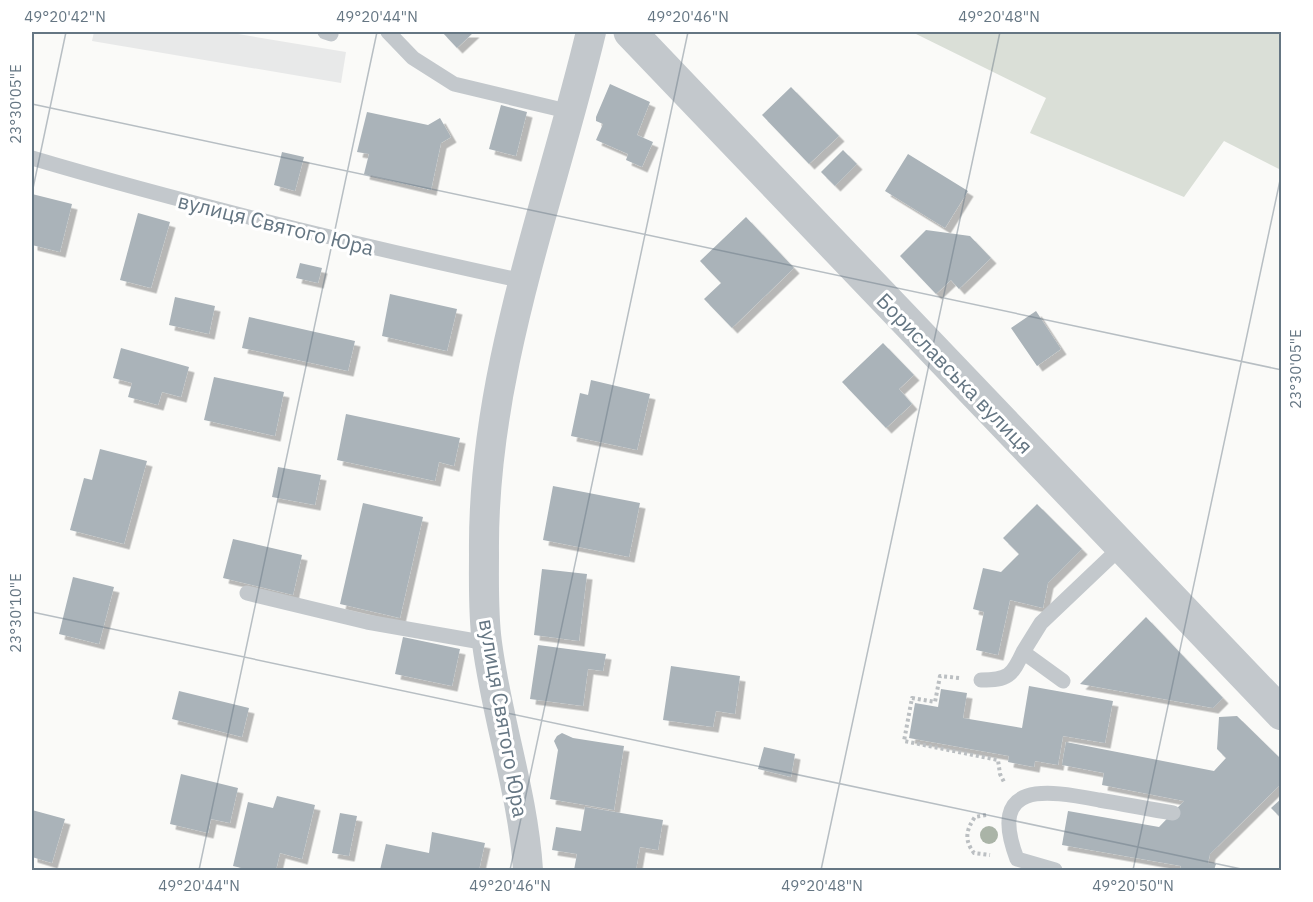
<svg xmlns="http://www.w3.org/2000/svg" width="1313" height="902" font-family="'IBM Plex Sans',sans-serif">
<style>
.built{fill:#e8e9e9}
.green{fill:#dadfd7}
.building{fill:#aab3b9;filter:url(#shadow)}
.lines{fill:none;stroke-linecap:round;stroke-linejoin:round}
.path{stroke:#bbbfc2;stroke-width:4;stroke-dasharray:3 3;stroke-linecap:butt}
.service{stroke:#c3c8cc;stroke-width:15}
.minor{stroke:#c3c8cc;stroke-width:30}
.tertiary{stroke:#c3c8cc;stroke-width:33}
.tree{fill:#aab4a7}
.ticks{fill:none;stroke:#657683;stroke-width:1.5;stroke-opacity:0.45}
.labels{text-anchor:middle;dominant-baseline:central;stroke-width:6;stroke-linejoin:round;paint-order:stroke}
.street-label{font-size:21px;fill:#657683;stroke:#fff}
.neatline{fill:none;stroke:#657683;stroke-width:2}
.ticks-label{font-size:15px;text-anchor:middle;fill:#657683}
</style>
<defs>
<filter id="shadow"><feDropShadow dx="5.5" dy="5.5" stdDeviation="0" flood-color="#0004"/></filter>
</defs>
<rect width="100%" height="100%" fill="#fafaf8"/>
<!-- built -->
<path class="built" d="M94 32H226L346 52 341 83 92 41Z"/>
<!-- green -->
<path class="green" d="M912 32H1281V170L1224 141 1184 197 1030 133 1046 98Z"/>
<!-- building -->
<path class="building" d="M442 32H474L457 48Z
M610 84 650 102 637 135 653 142 642 167 626 160 628 154 596 140 603 124 596 121V117Z
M791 87 839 136 809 164 762 115Z
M501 105 527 112 516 156 489 149Z
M367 112 428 125 440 118 451 137 441 143 431 190 364 174 369 154 357 152Z
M843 150 857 164 835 186 821 172Z
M282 152 304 157 295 191 274 185Z
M908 154 968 191 945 228 885 191Z
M32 194 72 204 60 252 32 245Z
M138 213 170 222 151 288 120 280Z
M746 217 794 268 732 328 704 299 721 283 700 261Z
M926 230 970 236 991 258 959 289 951 280 936 294 900 256Z
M300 263 322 268 318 283 296 278Z
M390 294 457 309 447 351 382 336Z
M175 297 215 306 209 334 169 325Z
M1036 311 1061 349 1037 366 1011 328Z
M249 317 355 341 348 371 242 348Z
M883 343 914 375 899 389 912 404 886 428 842 382Z
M121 348 189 367 181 397 162 392 158 405 128 397 132 383 113 378Z
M214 377 284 392 275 436 204 420Z
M591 380 650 394 637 450 571 436 580 393 588 395Z
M346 414 460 438 454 466 439 462 435 481 337 460Z
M100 449 147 461 124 544 70 530 84 478 92 480Z
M278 467 321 475 315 505 272 497Z
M553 486 640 503 629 557 543 540Z
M363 503 423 517 400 618 340 604Z
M1037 504 1082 549 1048 583 1043 608 1010 600 998 655 976 650 984 612 973 609 983 568 1001 572 1019 554 1003 538Z
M233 539 302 555 293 595 223 578Z
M542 569 587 574 579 641 534 635Z
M73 577 114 587 99 644 59 634Z
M1146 617 1223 698 1213 708 1080 684Z
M403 637 460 649 452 686 395 674Z
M538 645 606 654 603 671 588 669 583 706 530 699Z
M671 666 740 676 735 714 716 711 713 727 663 720Z
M1029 686 1113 701 1105 743 1063 736 1058 765 1035 761 1034 767 1008 762 1009 756 909 738 915 703 938 707 941 689 967 693 963 718 1022 728Z
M179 691 249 708 242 737 172 719Z
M1237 716 1282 760V783L1210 854 1208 863 1216 864 1214 870H1180L1181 866 1062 845 1068 811 1159 827 1184 801 1102 785 1104 773 1062 765 1066 742 1214 771 1226 758 1217 749 1219 717Z
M562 733 573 738 624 746 614 810 550 799 558 750 554 741 557 736Z
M764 747 795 754 791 777 758 769Z
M181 774 238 788 230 823 211 819 208 833 170 824Z
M277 796 315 805 302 859 280 853 276 870H250L233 866 248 802 273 808Z
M1282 798V819L1271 808Z
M585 807 663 820 658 850 640 847 636 870H574L577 854 552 850 556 827 581 831Z
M32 810 65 819 52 863 32 857Z
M340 813 357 816 349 856 332 853Z
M432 832 485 843 479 870H380L386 844 429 853Z"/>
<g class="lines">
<!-- path -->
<path class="path" d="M959 678 940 676 935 702 912 698 904 741 998 760 1000 774 1005 784
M986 815 975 817C966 830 964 840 974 853L990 855"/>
<!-- service -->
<path class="service" d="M325 32 331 34
M388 32 413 58 454 84 571 112
M32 158C194 206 357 245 523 281
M247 593 367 622 487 643
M981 680C1008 680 1012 676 1023 652
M1063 681 1023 652 1041 623 1121 547
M1055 870 1017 859C987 780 1046 790 1099 800 1124 804 1148 809 1173 813"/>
<!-- minor -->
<path class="minor" d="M528 870C523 793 497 720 487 643 483 614 484 582 484 553 482 374 550 203 591 32"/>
<!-- tertiary -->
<path class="tertiary" d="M630 32 1282 714"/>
</g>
<!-- trees -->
<circle class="tree" cx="989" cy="835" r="9"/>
<!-- ticks -->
<path class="ticks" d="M32 104 1282 370M32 193 66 32M32 612 1246 870M199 870 377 32M510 870 688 32M821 870 1000 32M1133 870 1282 171"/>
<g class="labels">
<!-- street labels -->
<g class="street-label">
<text transform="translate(276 224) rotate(14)">вулиця Святого Юра</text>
<text transform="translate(955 373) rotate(46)">Бориславська вулиця</text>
<text transform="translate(504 718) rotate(80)">вулиця Святого Юра</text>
</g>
</g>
<!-- border -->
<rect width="1313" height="902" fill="none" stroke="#ffffff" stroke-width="66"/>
<rect x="33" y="33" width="1247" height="836" class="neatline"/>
<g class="ticks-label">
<text x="65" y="22">49°20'42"N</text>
<text x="377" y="22">49°20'44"N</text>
<text x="688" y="22">49°20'46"N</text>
<text x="999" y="22">49°20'48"N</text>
<text transform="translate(16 104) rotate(-90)" y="5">23°30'05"E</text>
<text transform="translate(1296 369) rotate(-90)" y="5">23°30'05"E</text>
<text transform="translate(16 613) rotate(-90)" y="5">23°30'10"E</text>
<text x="199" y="891">49°20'44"N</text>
<text x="510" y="891">49°20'46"N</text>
<text x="822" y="891">49°20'48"N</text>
<text x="1133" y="891">49°20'50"N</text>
</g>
</svg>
